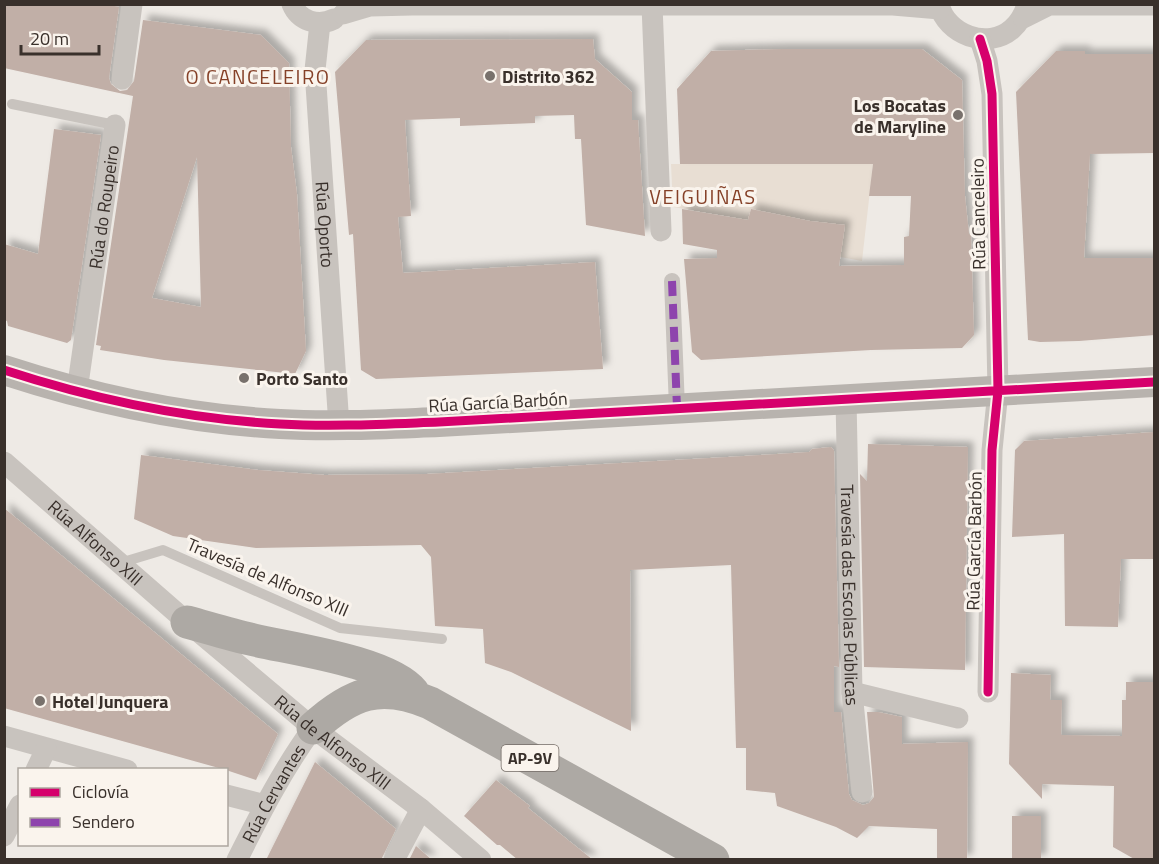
<svg xmlns="http://www.w3.org/2000/svg" width="1159" height="864" font-family="'Titillium Web',sans-serif">
<style>
.plaza{fill:#e8ded3}
.building{fill:#c1afa7;fill-rule:evenodd;filter:url(#shadow)}
.lines{fill:none;stroke-linecap:round;stroke-linejoin:round}
.service{stroke:#c8c3be;stroke-width:10}
.pedestrian{stroke:#c8c3be;stroke-width:16}
.minor{stroke:#c8c3be;stroke-width:21}
.secondary{stroke:#b8b3ae;stroke-width:30}
.motorway{stroke:#ada9a4;stroke-width:33}
.quiet{stroke:#8e44ad;stroke-width:8;stroke-dasharray:15 8;stroke-linecap:butt}
.cycleway-casing{stroke:#faf4ed;stroke-width:13}
.cycleway{stroke:#d6006c;stroke-width:9}
.poi-dot{fill:#78716c;stroke:#faf4ed;stroke-width:2}
.labels{text-anchor:middle;dominant-baseline:central;stroke-width:6;stroke-linejoin:round;paint-order:stroke}
.shield{fill:#faf4ed;stroke:#736b65;stroke-width:1.5}
.shield-label{font-size:16px;font-weight:bold;fill:#39302b}
.poi-label{font-size:18px;font-weight:bold;fill:#39302b;stroke:#faf4ed;text-anchor:start}
.street-label{font-size:18px;fill:#39302b;stroke:#faf4ed}
.neighbourhood-label{font-size:20px;letter-spacing:1.5px;fill:#854027;stroke:#faf4ed}
</style>
<defs>
<filter id="shadow"><feDropShadow dx="5.5" dy="-5.5" stdDeviation="3" flood-color="#0004"/></filter>
</defs>
<rect width="100%" height="100%" fill="#eeeae5"/>
<!-- plaza -->
<path class="plaza" d="M671 164H873L862 261 840 257 845 225 810 221 751 209 748 220 673 207Z"/>
<!-- building -->
<path class="building" d="M4 4H105L119 7 109 78 111 84 120 91 127 90 134 81 143 20 261 35 289 63 291 147 297 194 306 351 295 374 164 360 100 350 101 346 96 345 133 96 4 68ZM197 157 201 307 152 298Z
M593 39 595 59 632 92V120H638L645 236 586 225 581 139H575L574 115 535 116V123L460 126V118L405 120 411 216 398 217 403 273 595 262 603 369 376 379 361 370 353 234 349 235 335 72 366 40Z
M782 49H922L962 80 965 196 969 234H971L974 335 962 348 871 350 701 360 692 352 684 259 717 258V250L683 244 682 209 748 220 751 209 810 221 845 225 839 266 904 265V237L909 236 911 196H869L873 164H680L677 89 711 51Z
M1056 51H1085V54H1155V153L1090 154 1084 258H1155V335L1079 341 1040 342 1028 340 1016 92Z
M54 129 101 135 71 340 67 343 8 326 7 321 4 320V244L38 254Z
M1155 432V559H1121L1118 627 1065 626 1064 534 1012 537 1015 450 1024 441Z
M868 444 968 447 965 670 864 667 860 474 867 481Z
M831 447 834 450 839 667 834 666V712H841L849 794 852 800 863 805 869 803 874 797 867 712H878L902 717V744L968 742 967 860H937V829L869 826 857 838 836 827 777 806 775 793 746 790V748H736L731 565 630 570 631 731 511 672 485 663 483 629 435 626 431 557 421 545 256 548 173 536 134 519 141 455 258 470 325 475 427 474 728 457 809 452 812 449Z
M4 508 278 734 256 780 226 770 4 708Z
M1011 673 1051 675 1050 700H1062L1061 735 1122 736V700H1126V682H1155V860H1136L1113 847 1114 786 1042 784V799L1009 764Z
M315 762 396 829 381 860H266Z
M496 780 530 806 528 808 593 860H518L500 845H497L464 816Z
M1012 816H1041V860H1012Z
M416 846 432 860H409Z"/>
<g class="lines">
<!-- service -->
<path class="service" d="M12 104 115 125
M120 563 163 550 340 628 442 639"/>
<!-- pedestrian -->
<path class="pedestrian" d="M672 281 677 408"/>
<!-- minor -->
<g class="minor">
<path d="M292 4C299 21 318 27 334 19"/>
<path d="M939 4C946 35 988 50 1012 29 1020 22 1024 14 1027 5"/>
<path d="M652 5 661 231"/>
<path d="M343 14 370 6 412 5H893L940 9"/>
<path d="M1023 18 1049 5H1154"/>
<path id="s1" d="M320 23 315 70 339 426"/>
<path d="M980 39 987 61 992 94 998 391 992 450 988 692"/>
<path d="M122 79 132 4"/>
<path id="s2" d="M77 391 115 125"/>
<path id="s3" d="M846 399 852 692 862 792"/>
<path id="s4" d="M4 462 187 622 313 728 421 809 481 860"/>
<path d="M852 692 958 718"/>
<path d="M4 736 127 770"/>
<path d="M36 770 46 749"/>
<path d="M226 795 265 805"/>
<path d="M4 836 20 805"/>
<path id="s5" d="M237 860C260 814 283 769 313 728"/>
<path d="M394 860 421 809"/>
</g>
<!-- secondary -->
<path class="secondary" d="M4 370C93 399 187 419 280 424 333 427 386 424 439 422L1154 382"/>
<!-- motorway -->
<path class="motorway" d="M187 622C209 628 231 635 254 640 293 649 389 662 413 692
M313 728C351 693 380 682 430 703L713 860"/>
<!-- quiet -->
<path class="quiet" d="M672 281 677 408"/>
<!-- cycleway casing -->
<g class="cycleway-casing">
<path id="cycleway" d="M980 39 987 61 992 94 998 391 992 450 988 692
M4 370C93 399 187 419 280 424 333 427 386 424 439 422L1154 382"/>
</g>
<!-- cycleway -->
<use href="#cycleway" class="cycleway"/>
</g>
<!-- markers -->
<g class="poi-dot">
<circle cx="490" cy="76" r="6"/>
<circle cx="958" cy="115" r="6"/>
<circle cx="244" cy="378" r="6"/>
<circle cx="40" cy="701" r="6"/>
</g>
<g class="labels">
<!-- shield labels -->
<rect class="shield" x="501.5" y="745" width="57" height="26" rx="4.5"/>
<g class="shield-label">
<text x="530" y="758">AP-9V</text>
</g>
<!-- poi labels -->
<g class="poi-label">
<text x="502" y="76">Distrito 362</text>
<text x="946" y="105" text-anchor="end">Los Bocatas<tspan x="946" dy="21">de Maryline</tspan></text>
<text x="256" y="378">Porto Santo</text>
<text x="52" y="701">Hotel Junquera</text>
</g>
<!-- street labels -->
<g class="street-label">
<text stroke="none"><textPath href="#s2" startOffset="186">Rúa do Roupeiro</textPath></text>
<text transform="translate(978 214) rotate(-91)">Rúa Canceleiro</text>
<text stroke="none"><textPath href="#s1" startOffset="202">Rúa Oporto</textPath></text>
<text transform="translate(498 402) rotate(-3)">Rúa García Barbón</text>
<text transform="translate(974 541) rotate(-89)">Rúa García Barbón</text>
<text stroke="none"><textPath href="#s4" startOffset="122">Rúa Alfonso XIII</textPath></text>
<text transform="translate(268 577) rotate(23)">Travesía de Alfonso XIII</text>
<text stroke="none"><textPath href="#s3" startOffset="196">Travesía das Escolas Públicas</textPath></text>
<text stroke="none"><textPath href="#s4" startOffset="432">Rúa de Alfonso XIII</textPath></text>
<text stroke="none"><textPath href="#s5" startOffset="76">Rúa Cervantes</textPath></text>
</g>
<!-- neighbourhood labels -->
<g class="neighbourhood-label">
<text x="258" y="76">O CANCELEIRO</text>
<text x="703" y="196">VEIGUIÑAS</text>
</g>
</g>
<!-- border -->
<rect width="1159" height="864" fill="none" stroke="#39302b" stroke-width="12"/>
<!-- legend -->
<rect x="18" y="768" width="210" height="78" fill="#faf4ed" stroke="#ada69f" stroke-width="1.5"/>
<rect x="30" y="788" width="30" height="9" fill="#d6006c" stroke="#ada69f" stroke-width="1.5"/>
<text x="72" y="798" font-size="18" fill="#39302b">Ciclovía</text>
<rect x="30" y="818" width="30" height="9" fill="#8e44ad" stroke="#ada69f" stroke-width="1.5"/>
<text x="72" y="828" font-size="18" fill="#39302b">Sendero</text>
<!-- scale -->
<path d="M21 45v9h78v-9" fill="none" stroke="#39302b" stroke-width="3"/>
<text x="30" y="45" font-size="18" fill="#39302b" stroke="#faf4ed" stroke-width="4.5" paint-order="stroke">20 m</text>
</svg>
